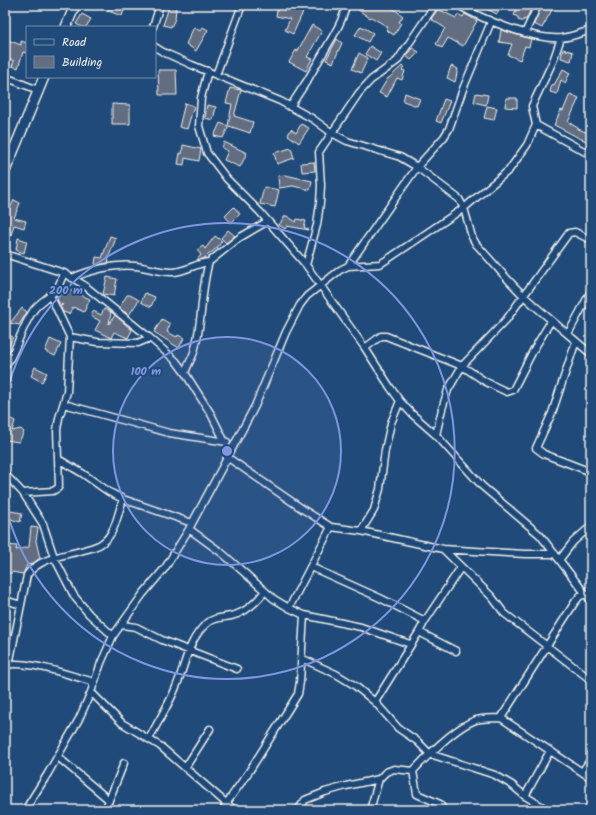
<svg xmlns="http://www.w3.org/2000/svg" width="596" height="815" font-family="Kalam,sans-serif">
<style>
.building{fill:#626d82;stroke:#f4f1e8}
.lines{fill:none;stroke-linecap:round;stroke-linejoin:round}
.street-casing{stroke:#f4f1e8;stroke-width:9}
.secondary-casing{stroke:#f4f1e8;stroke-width:12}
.street{stroke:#1f4a7a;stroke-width:6}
.secondary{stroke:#1f4a7a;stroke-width:9}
.ring{fill:none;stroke:#7e97df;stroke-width:2}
.centre{fill:#7e97df;stroke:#1f4a7a;stroke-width:2}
.ring-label{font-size:12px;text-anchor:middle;font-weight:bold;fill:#7e97df;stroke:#1f4a7a;stroke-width:4;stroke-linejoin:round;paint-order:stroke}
</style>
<rect width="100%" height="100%" fill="#1f4a7a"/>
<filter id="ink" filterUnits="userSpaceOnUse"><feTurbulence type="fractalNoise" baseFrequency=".025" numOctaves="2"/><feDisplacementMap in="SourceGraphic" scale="8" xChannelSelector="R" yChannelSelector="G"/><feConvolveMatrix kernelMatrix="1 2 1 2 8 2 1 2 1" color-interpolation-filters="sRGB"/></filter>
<g filter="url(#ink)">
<!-- building -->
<path class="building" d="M110 5H126L122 16 108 11Z
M278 5H303L300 12H303L293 34 285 30 290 19 276 16Z
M351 5H389L403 16 399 22 401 23 394 35 386 30 388 27 371 17 370 18Z
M478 5H503L497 14Z
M518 5 531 9 526 20 524 19 523 21H521L518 20V17L514 15Z
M542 5 554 6 542 28 534 24Z
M169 7 176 8 175 19 171 27 163 25Z
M438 9 456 18 458 14 463 17 465 14 477 21 463 46 448 38 442 48 436 44 445 28 431 19Z
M82 14 91 19 86 27H82L76 24Z
M312 25 322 31 307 57 312 59 306 71 289 62 296 50 297 52Z
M361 26 373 33 368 42 355 35Z
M194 27 200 31 203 27 208 30 196 51 186 44Z
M501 30 531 39 529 47 525 46 520 60 508 55 512 44 499 42Z
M5 39 21 45V41L27 43V53L23 52 18 68 12 66 14 61 5 57 8 47 5 46Z
M337 39 342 43 333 63 326 60Z
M370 46 381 53 376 61 365 54Z
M412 48 419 52 411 60 406 56Z
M563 49 573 52 571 61 561 58Z
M359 53 368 58 361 73 352 69Z
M403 65 404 66 402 70 405 71 402 80 397 78 387 97 379 93 388 78H389Z
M451 66 458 69 455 82 447 78Z
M563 69 570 73 565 83 561 80 557 94 550 92 552 84 554 85Z
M158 70H176L177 95H159Z
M230 88 241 90 234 116 253 122 250 133 229 126 223 138 214 136 220 123 228 126 232 104 226 103Z
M405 93 420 99 417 106 403 101Z
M476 93 488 95 486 105 474 102Z
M570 94 579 98 568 122 578 128V129L591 134V143L579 138 564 130 554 125 561 110 563 111Z
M506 98H517V108L505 107Z
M444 99 450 101 441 123 436 121Z
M185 103 194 106 187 129 179 127Z
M112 104 130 105V124H112Z
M207 105 216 107 213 120 205 118Z
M487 106 497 108 494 120 484 118Z
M301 124 309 128 299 143 288 135 291 129 296 133Z
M224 142 247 153 240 167 224 160 228 151 222 148Z
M183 145 201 149 199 161 185 158 184 165 178 164 180 153 182 154Z
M291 148 294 158 277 164 274 153Z
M314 162 315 171 302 172 301 163Z
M285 175 312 181 310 190 293 186 279 188 278 176Z
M264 187 279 190 275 207 260 204Z
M14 200 20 203 14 218 26 221 24 228 14 225 11 235 5 232V219Z
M234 207 240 214 231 223 225 216Z
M285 216H287L296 222 297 219 306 221 304 227 309 230 287 226 285 229 279 225Z
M228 230 235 236 226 243 221 238Z
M110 236 116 238 108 259 109 260 108 263 98 265 95 264 96 257 102 258Z
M215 236 222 241 217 248 203 259 197 260 201 255 197 250 203 246 205 249Z
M18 238 27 241 24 253 16 250Z
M107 277 117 279 114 296 103 294Z
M62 289 66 291 67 289 90 299 84 312 73 307 69 314 63 312 60 306 63 305 59 303 57 299Z
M145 293 155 297 151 307 141 302Z
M127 295H130L139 300 129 315 119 308Z
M22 308 27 312 19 325 10 323Z
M104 309 111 312 109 324 115 315 132 330 128 338 114 332 111 338 95 330 100 321 91 316 93 311 101 315Z
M162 319 170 324 167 332 177 337 178 335 184 338 179 348 154 332Z
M5 333 13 337 5 355Z
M50 339 61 344 55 356 45 351Z
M35 367 47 373 42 382 31 376Z
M5 416 15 421 12 431 21 429 24 432 19 442 5 440Z
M5 510 22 513 20 522 5 517Z
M31 527 38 528 36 541 40 558 32 564 27 565 23 574 12 572V573H5V545L17 546 16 550 29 547Z"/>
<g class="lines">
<!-- street casing -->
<g class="street-casing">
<path id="street" d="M458 5C482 19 532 40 561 38 571 37 581 33 591 30
M153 27 160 5
M525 33 538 5
M155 47 163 52 192 65 280 101 313 119 332 133 347 141 400 157 417 167 459 199 464 208 472 237 476 244C492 261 508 281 526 298 547 317 569 335 591 354
M208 71 201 98 199 126 207 153 214 162 227 179 260 212 306 265 365 348 390 387 400 401 412 414 436 435 482 486 540 535 591 601
M216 75 242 5
M5 77 38 90
M290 107C303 88 314 70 325 50 333 36 343 21 346 5
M536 125 591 155
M5 254 64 273 84 285 150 338 176 361 185 373 211 414 225 442
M306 265 317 225 320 203 321 185 319 152 359 93 371 80 397 61 435 5
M348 266 417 167 444 137 449 129 463 89 491 22
M72 278C90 270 114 264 135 266 148 267 160 273 174 272 186 271 197 263 209 262L239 238 268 221
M50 295 70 337
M568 334 591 291
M576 341 552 413 536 448 544 454 591 472
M365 348 381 336H386L462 366 486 382 507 392 513 390 534 349 551 321
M5 367C17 350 21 328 33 311 38 303 47 299 54 292 59 287 61 280 64 273
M185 373C187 367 190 361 193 355 203 326 200 292 209 262
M64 404 169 433 227 442
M436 435 442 409 448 390 462 366 506 320 569 233 575 232 591 240
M227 457 304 510 331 527 289 608
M58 459 82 473 109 492 123 499 192 523
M5 474 23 493 43 524 54 557 74 596 89 614 113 636
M23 493 53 491 58 488 59 486 57 430 59 418 67 392 70 337 97 342 138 343 150 338
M331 527 361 531 443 549 525 554H555
M189 529 222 553 274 599 289 608 304 615 361 627 410 644
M361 531 374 510 380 489 385 450 391 423 400 401
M443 549 492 597 504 613 591 680
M560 559 573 542 591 526
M311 567 380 598 425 621
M5 600 21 605
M122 625 136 627 162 640 237 669
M419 632 456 651
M301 658 336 674 354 685 375 702 398 728 417 741 430 754 495 775 512 785 525 796 548 810
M6 665C29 660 71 676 94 682
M9 665 27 575C40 557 64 556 84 550 90 548 97 547 102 543 115 535 118 513 123 499
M91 692 122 723 160 746 234 810
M375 702 419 632 425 621 461 567
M501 718 575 602 580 596 591 593
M149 739C158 721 169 705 176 687 185 666 188 640 206 624 214 617 222 618 231 616 246 613 256 603 265 591
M58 757 109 800
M185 768 210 729
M413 771 417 794 440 804 443 810
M582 772 591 759
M525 796 550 751
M25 810 47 775 79 719 91 692 101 663 113 636 143 594 165 568 189 529 255 406 286 332 300 305 307 296 340 270 348 266 380 264 391 257 464 208 509 170 527 145 536 125 532 106 553 61 561 38
M105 810 124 763
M223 810 226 804 250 770 298 694 300 682 304 615
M298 810 305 800 325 792 346 786 379 779 386 772 394 769 413 771C427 756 457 726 476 720 484 718 493 718 501 718L591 778
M370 810 379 779"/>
</g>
<!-- secondary casing -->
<g class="secondary-casing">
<path id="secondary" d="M66 27 75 5
M5 171 44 77"/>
</g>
<!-- street -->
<use href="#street" class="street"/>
<!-- secondary -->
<use href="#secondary" class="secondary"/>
</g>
</g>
<!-- distance rings -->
<circle cx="227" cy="451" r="114" fill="#7e97df" fill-opacity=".12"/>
<g class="ring">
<circle cx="227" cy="451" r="114"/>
<path d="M5 398A228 228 0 1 1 5 504"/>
</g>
<circle cx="227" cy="451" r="6" class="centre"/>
<g class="ring-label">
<text x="66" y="294">200 m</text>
<text x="146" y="375">100 m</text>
</g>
<!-- margin -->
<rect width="596" height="815" fill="none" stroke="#1f4a7a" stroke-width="20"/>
<rect x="10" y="10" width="576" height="795" fill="none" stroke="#f4f1e8" stroke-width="1.5" filter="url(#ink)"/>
<!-- legend -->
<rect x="26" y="26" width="130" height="52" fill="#1f4a7a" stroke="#748da6"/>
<rect x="34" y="39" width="20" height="6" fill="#1f4a7a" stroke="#748da6"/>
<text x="62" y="46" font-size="12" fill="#f4f1e8">Road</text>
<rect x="34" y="56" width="20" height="12" fill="#626d82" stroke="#748da6"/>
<text x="62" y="66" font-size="12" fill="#f4f1e8">Building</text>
</svg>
